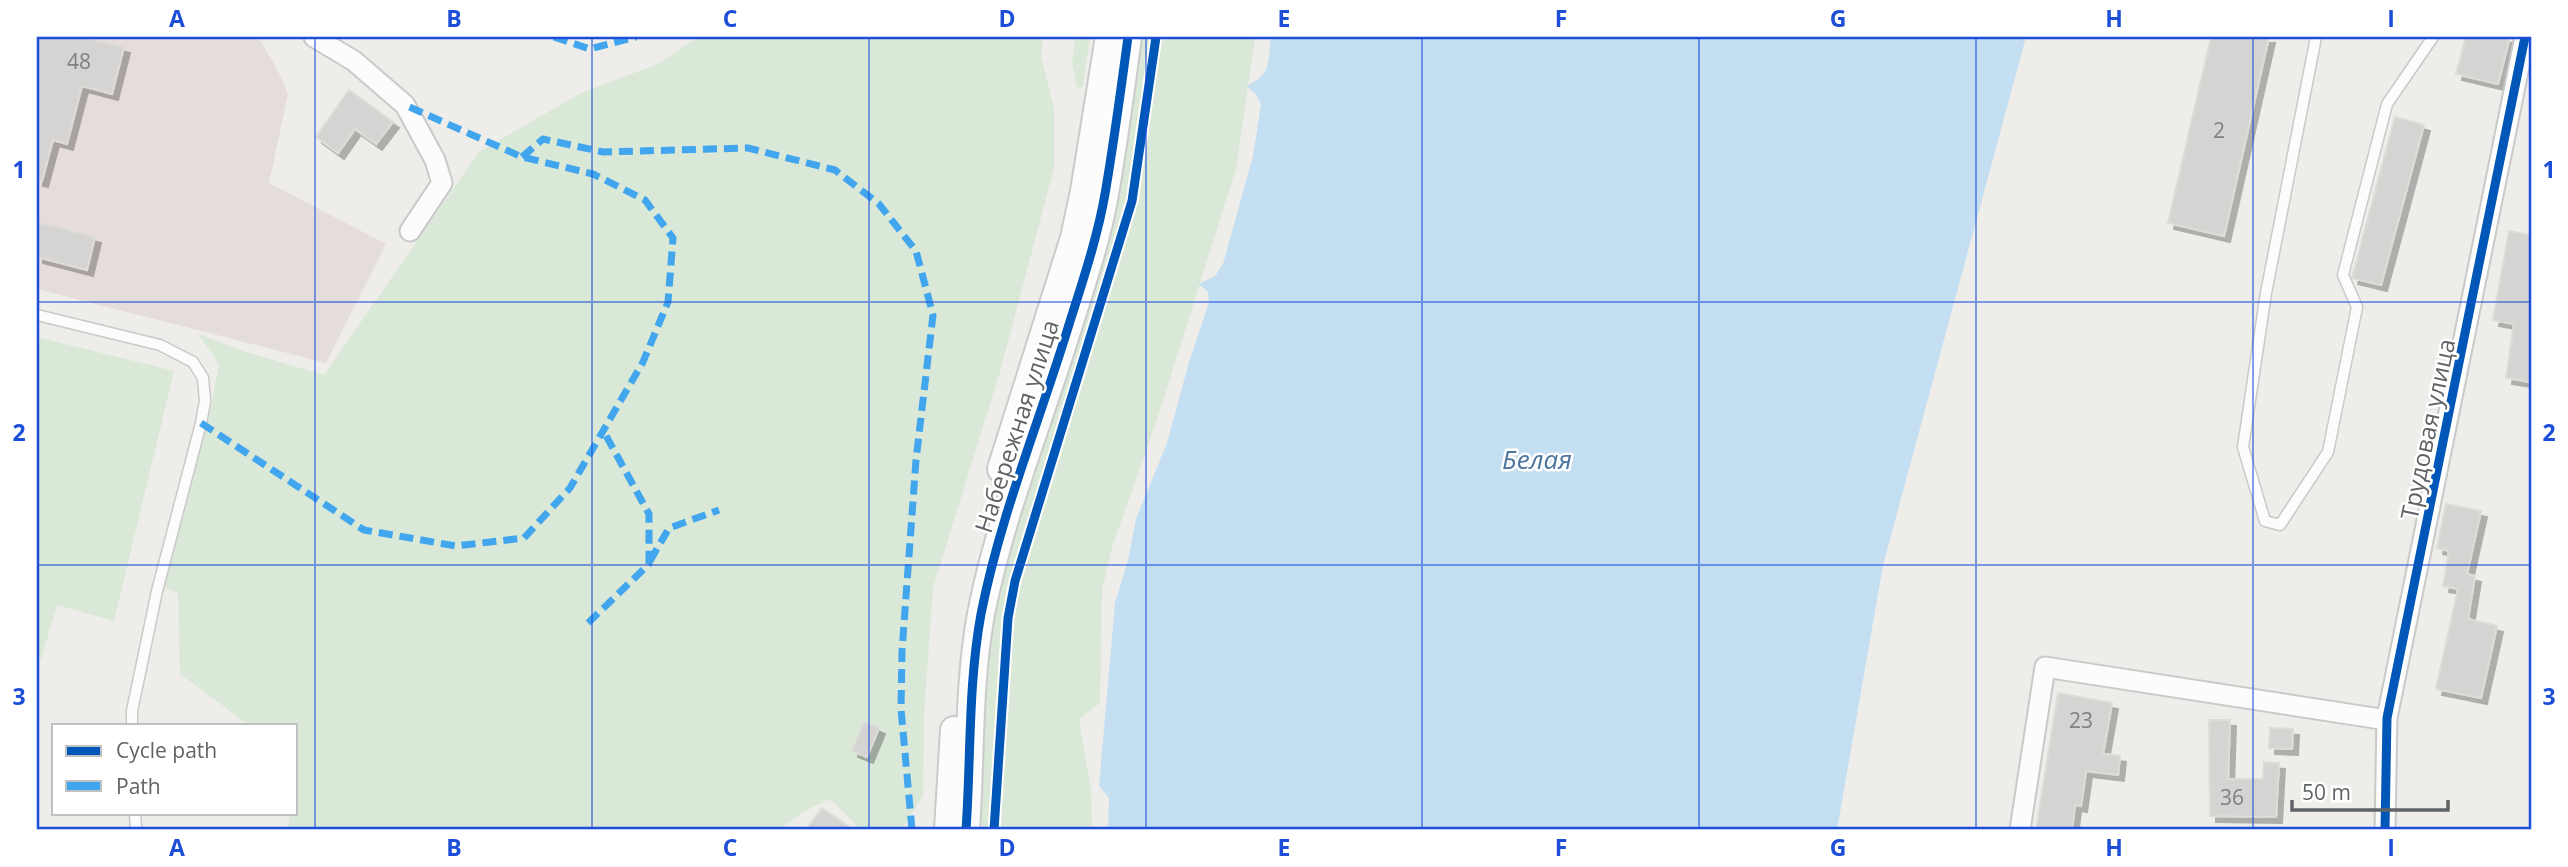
<svg xmlns="http://www.w3.org/2000/svg" width="2568" height="867" font-family="'Open Sans',sans-serif">
<style>
.medical{fill:#e5dddb}
.green{fill:#d9e8d7}
.water{fill:#c4dff2}
.building{fill:#d5d4d2;stroke:#dedcd9;stroke-width:2;filter:url(#shadow)}
.lines{fill:none;stroke-linecap:round;stroke-linejoin:round}
.lane-casing{stroke:#c9c9c9;stroke-width:13}
.street-casing{stroke:#c9c9c9;stroke-width:23}
.secondary-casing{stroke:#cbcbcb;stroke-width:30}
.lane{stroke:#fcfcfc;stroke-width:10}
.street{stroke:#fcfcfc;stroke-width:19}
.secondary{stroke:#fcfcfc;stroke-width:26}
.quiet{stroke:#41a6ee;stroke-width:7;stroke-dasharray:14 7;stroke-linecap:butt}
.cycleway-casing{stroke:#fff;stroke-width:13}
.cycleway{stroke:#0057b8;stroke-width:9}
.grid{fill:none;stroke:#1d4ed8;stroke-width:2;stroke-opacity:0.55}
.labels{text-anchor:middle;dominant-baseline:central;stroke-width:5;stroke-linejoin:round;paint-order:stroke}
.number-label{font-size:21px;fill:#7e8082}
.street-label{font-size:24px;fill:#5f6366;stroke:#fff}
.water-label{font-size:26px;font-style:italic;fill:#4c759e;stroke:#fff}
.neatline{fill:none;stroke:#1d4ed8;stroke-width:2.5}
.grid-label{font-size:23px;text-anchor:middle;font-weight:bold;fill:#1d4ed8}
</style>
<defs>
<filter id="shadow"><feDropShadow dx="6" dy="6" stdDeviation="0" flood-color="#0004"/></filter>
</defs>
<rect width="100%" height="100%" fill="#eeedea"/>
<!-- medical -->
<path class="medical" d="M37 37H258L277 69 288 94 269 183 386 244 326 363 37 289Z"/>
<!-- green -->
<path class="green" d="M698 37H1043L1041 56 1054 107V168L1000 372 933 588 924 715 923 796 901 830H861L830 799 803 812 779 830H288L290 813H296V725H249L180 674 178 593 163 587 211 407 219 364 198 334 243 351 324 375 479 152 581 93 658 64Z
M1075 37H1090L1083 86 1080 88 1077 87 1072 64Z
M1139 37H1255L1236 169 1155 426 1112 547 1102 590 1100 703 1079 719 1091 790 1092 830H982L983 752 988 666 993 616 1009 545Z
M37 337 174 371 114 621 57 605 41 659 37 658Z"/>
<!-- water -->
<path class="water" d="M1271 37H2026L1883 565 1837 830H1108L1109 798 1099 786 1115 603 1128 560 1136 519 1167 443 1189 362 1209 303 1208 292 1199 284 1215 276 1223 264 1253 156 1261 104 1256 94 1246 86C1272 75 1268 62 1271 37Z"/>
<!-- building -->
<path class="building" d="M37 37H83L124 47 112 94 82 86 67 144 53 140 42 181 37 180Z
M2211 37H2269L2224 236 2168 223Z
M2466 37H2510L2498 84 2456 74Z
M349 90 393 122 376 144 355 129 338 153 316 137Z
M2395 117 2424 125 2381 285 2352 278Z
M37 222 95 237 87 270 37 257Z
M2509 231 2531 235V382L2506 378 2514 324 2493 320Z
M2446 504 2481 511 2467 574 2475 576 2468 619 2497 626 2481 698 2436 689 2458 589 2443 586 2449 551 2437 548Z
M2058 693 2112 703 2103 754 2120 756 2118 775 2086 771 2081 806 2075 805 2072 830H2036Z
M2209 720H2230L2228 779H2263L2264 762 2279 763 2276 817 2210 816Z
M864 722 879 728 867 757 852 751Z
M2270 728 2293 729 2292 749 2269 748Z
M822 808 854 830H806Z"/>
<g class="lines">
<!-- lane casing -->
<g class="lane-casing">
<path id="lane" d="M2316 37 2266 293 2243 447 2265 521 2280 525 2328 452 2357 307 2343 275 2387 104 2433 37
M37 315 160 345 193 362 203 378 205 401 201 423 157 591 132 711V725
M135 813 136 830"/>
</g>
<!-- street casing -->
<g class="street-casing">
<path id="street" d="M314 37 354 61 405 105 435 160 442 183 410 231
M2020 830 2045 667 2387 720
M2385 830 2387 718 2525 37"/>
</g>
<!-- secondary casing -->
<g class="secondary-casing">
<path id="secondary" d="M1001 469 1074 238 1084 191 1109 37
M948 830 954 730
M966 830C971 759 968 685 981 614 1000 517 1038 425 1067 331 1081 286 1097 240 1105 194 1114 142 1121 89 1128 37"/>
</g>
<!-- lane -->
<use href="#lane" class="lane"/>
<!-- street -->
<use href="#street" class="street"/>
<!-- secondary -->
<use href="#secondary" class="secondary"/>
<!-- quiet -->
<path class="quiet" d="M554 37 590 49 636 37
M522 157 543 139 603 152 748 148 835 170 879 204 916 251 933 315 916 460 902 651 901 709 912 830
M201 423 364 530 456 546 524 538 570 488 643 362 668 302 673 238 645 200 593 174 522 157 405 105
M650 561 669 528 719 510
M588 623 649 564V514L604 432"/>
<!-- cycleway casing -->
<g class="cycleway-casing">
<path id="cycleway" d="M966 830C971 759 968 685 981 614 1000 517 1038 425 1067 331 1081 286 1097 240 1105 194 1114 142 1121 89 1128 37
M994 830 1008 618 1015 581 1132 201 1156 37
M2385 830 2387 718 2525 37"/>
</g>
<!-- cycleway -->
<use href="#cycleway" class="cycleway"/>
</g>
<!-- grid -->
<path class="grid" d="M315 37V830M592 37V830M869 37V830M1146 37V830M1422 37V830M1699 37V830M1976 37V830M2253 37V830M37 302H2531M37 565H2531"/>
<g class="labels">
<!-- number labels -->
<g class="number-label">
<text x="79" y="61">48</text>
<text x="2219" y="130">2</text>
<text x="2081" y="720">23</text>
<text x="2232" y="797">36</text>
</g>
<!-- street labels -->
<g class="street-label">
<text transform="translate(1016 426) rotate(-72)">Набережная улица</text>
<text transform="translate(2427 429) rotate(-78)">Трудовая улица</text>
</g>
<!-- water labels -->
<g class="water-label">
<text x="1537" y="459">Белая</text>
</g>
</g>
<!-- border -->
<rect width="2568" height="867" fill="none" stroke="#ffffff" stroke-width="77"/>
<!-- legend -->
<rect x="52" y="724" width="245" height="91" fill="#ffffff" stroke="#bfc1c2" stroke-width="2"/>
<rect x="66" y="746" width="35" height="10" fill="#0057b8" stroke="#bfc1c2" stroke-width="2"/>
<text x="116" y="758" font-size="21" fill="#5f6366">Cycle path</text>
<rect x="66" y="781" width="35" height="10" fill="#41a6ee" stroke="#bfc1c2" stroke-width="2"/>
<text x="116" y="794" font-size="21" fill="#5f6366">Path</text>
<!-- scale -->
<path d="M2292 800v10h156v-10" fill="none" stroke="#5f6366" stroke-width="3.5"/>
<text x="2302" y="800" font-size="21" fill="#5f6366" stroke="#ffffff" stroke-width="5" paint-order="stroke">50 m</text>
<rect x="38" y="38" width="2492" height="790" class="neatline"/>
<g class="grid-label">
<text x="177" y="27">A</text>
<text x="454" y="27">B</text>
<text x="730" y="27">C</text>
<text x="1007" y="27">D</text>
<text x="1284" y="27">E</text>
<text x="1561" y="27">F</text>
<text x="1838" y="27">G</text>
<text x="2114" y="27">H</text>
<text x="2391" y="27">I</text>
<text x="19" y="178">1</text>
<text x="2549" y="178">1</text>
<text x="19" y="441">2</text>
<text x="2549" y="441">2</text>
<text x="19" y="705">3</text>
<text x="2549" y="705">3</text>
<text x="177" y="856">A</text>
<text x="454" y="856">B</text>
<text x="730" y="856">C</text>
<text x="1007" y="856">D</text>
<text x="1284" y="856">E</text>
<text x="1561" y="856">F</text>
<text x="1838" y="856">G</text>
<text x="2114" y="856">H</text>
<text x="2391" y="856">I</text>
</g>
</svg>
